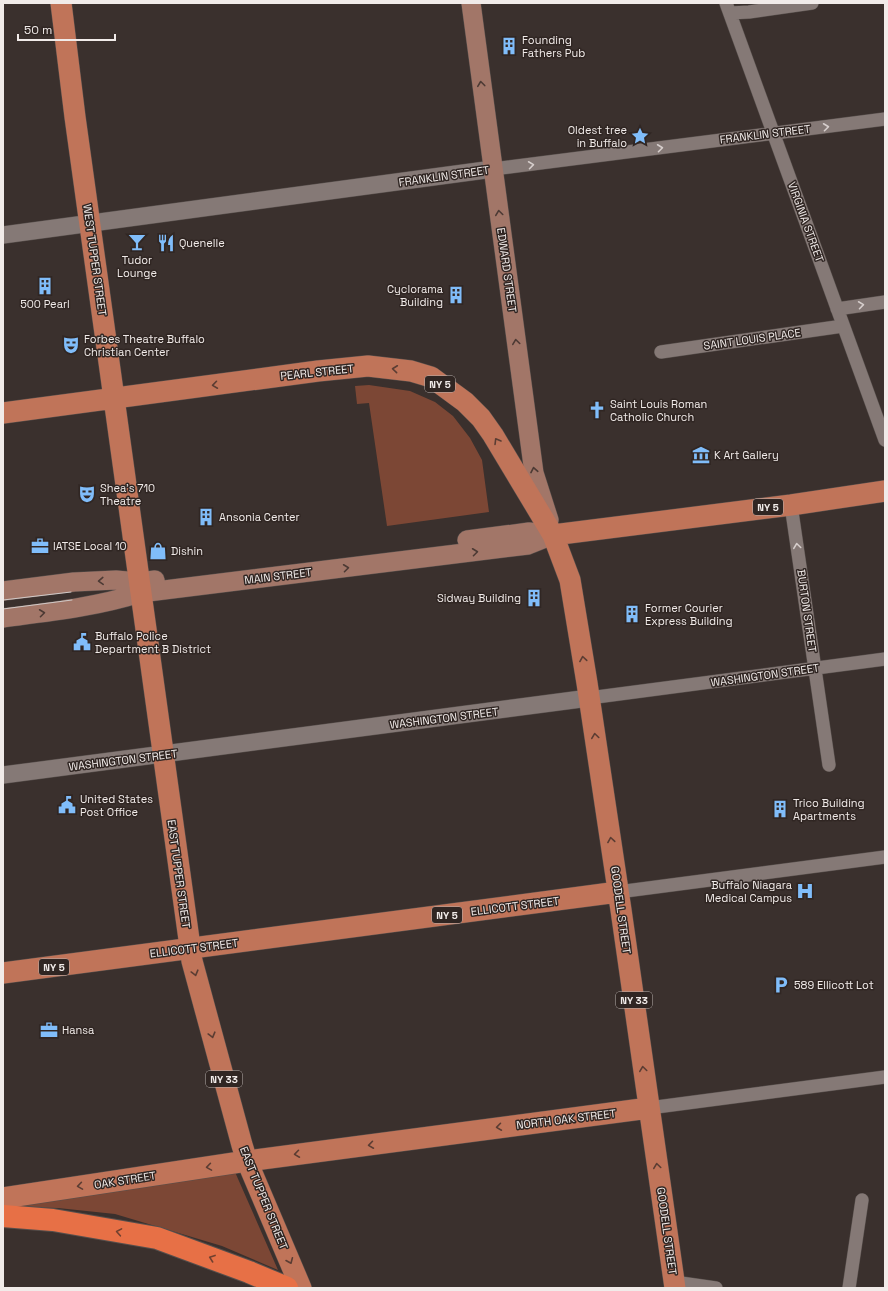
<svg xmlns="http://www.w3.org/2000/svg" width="888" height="1291" font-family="'Space Grotesk',sans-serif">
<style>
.green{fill:#7c4735}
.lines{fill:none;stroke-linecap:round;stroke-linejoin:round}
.minor-casing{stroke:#574f4c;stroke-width:14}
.tertiary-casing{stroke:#574f4c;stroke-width:18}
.secondary-casing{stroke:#574f4c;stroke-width:20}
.primary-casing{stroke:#574f4c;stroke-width:22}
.motorway-casing{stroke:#574f4c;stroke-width:24}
.minor{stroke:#857976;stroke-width:13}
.tertiary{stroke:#857976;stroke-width:17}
.secondary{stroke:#a27668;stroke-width:19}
.primary{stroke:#c07459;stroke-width:21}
.motorway{stroke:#e77046;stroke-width:22}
.tram{stroke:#d0c9c7;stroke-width:1}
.oneway{stroke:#4c3a34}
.oneway2{stroke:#d6cecc}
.oneway3{stroke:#5b3d33}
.oneway4{stroke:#70402f}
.labels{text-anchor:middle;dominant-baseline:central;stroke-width:3;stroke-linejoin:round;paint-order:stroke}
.shield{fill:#302623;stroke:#b7b0ae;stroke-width:1}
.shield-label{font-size:10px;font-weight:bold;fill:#f1ebe9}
.poi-label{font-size:11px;fill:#f1ebe9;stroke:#302623;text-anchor:start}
.street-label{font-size:11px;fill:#f1ebe9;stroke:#302623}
</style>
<rect width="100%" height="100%" fill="#3a302d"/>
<!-- green -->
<path class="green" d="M369 385 410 391 435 402 453 416 470 438 482 460 489 512 387 526 369 403 357 404 355 386Z
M235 1172 278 1270 222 1246 115 1214 58 1208 3 1207Z"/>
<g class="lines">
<!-- minor casing -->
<g class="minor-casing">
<path id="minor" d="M726 3 885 440
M730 13 749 12 812 3
M493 169 885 119
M837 309 885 302
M661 352 843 326
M791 505 829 765
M589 698 885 659
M618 892 885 857
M649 1108 885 1077
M674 1282 716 1288
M849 1288 862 1200"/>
</g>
<!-- tertiary casing -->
<g class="tertiary-casing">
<path id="tertiary" d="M3 235 493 169
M3 775 589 698"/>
</g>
<!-- secondary casing -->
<g class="secondary-casing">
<path id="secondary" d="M471 3 534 473 549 520
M467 540 529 532 550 534
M3 591 74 582 116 580 139 582 155 580
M3 618C49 612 96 607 140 593L528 545 553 535"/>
</g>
<!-- primary casing -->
<g class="primary-casing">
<path id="primary" d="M61 3 75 117 192 961 242 1145 247 1161 301 1288
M3 413 318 371 368 366 411 371 431 377 465 402 481 418 493 435 553 535 570 580 587 683 621 910 675 1288
M553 535 791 505 885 491
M3 973 618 892
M3 1198 247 1161 649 1108"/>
</g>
<!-- motorway casing -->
<g class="motorway-casing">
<path id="motorway" d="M3 1216 53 1220 157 1238 249 1272 287 1288"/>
</g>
<!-- minor -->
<use href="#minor" class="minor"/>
<!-- tertiary -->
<use href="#tertiary" class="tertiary"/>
<!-- secondary -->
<use href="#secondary" class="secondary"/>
<!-- primary -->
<use href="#primary" class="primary"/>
<!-- motorway -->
<use href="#motorway" class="motorway"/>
<!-- tram -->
<path class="tram" d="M3 600 71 592
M3 609 72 600"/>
</g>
<!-- one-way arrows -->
<defs><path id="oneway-chevron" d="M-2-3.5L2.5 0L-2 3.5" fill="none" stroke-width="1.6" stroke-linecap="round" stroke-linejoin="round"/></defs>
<g class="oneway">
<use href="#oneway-chevron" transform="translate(481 84) rotate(-97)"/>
<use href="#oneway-chevron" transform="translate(499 213) rotate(-98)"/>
<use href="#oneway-chevron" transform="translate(516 342) rotate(-98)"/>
<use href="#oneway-chevron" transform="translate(534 470) rotate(-101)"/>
<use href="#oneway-chevron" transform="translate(475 552) rotate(-7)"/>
<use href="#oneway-chevron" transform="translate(346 568) rotate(-7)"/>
<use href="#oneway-chevron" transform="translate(101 581) rotate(177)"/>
<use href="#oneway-chevron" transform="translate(42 613) rotate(-7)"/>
</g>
<g class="oneway2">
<use href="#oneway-chevron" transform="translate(826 127) rotate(-7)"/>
<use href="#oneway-chevron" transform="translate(660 148) rotate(-7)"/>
<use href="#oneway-chevron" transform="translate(531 165) rotate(-8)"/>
<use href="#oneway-chevron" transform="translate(861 305) rotate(-8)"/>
<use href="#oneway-chevron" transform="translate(797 546) rotate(-98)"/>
</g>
<g class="oneway3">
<use href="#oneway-chevron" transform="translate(395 369) rotate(-174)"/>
<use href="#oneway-chevron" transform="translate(215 385) rotate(172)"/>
<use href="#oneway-chevron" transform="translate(497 441) rotate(-121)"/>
<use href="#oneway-chevron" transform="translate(583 659) rotate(-99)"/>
<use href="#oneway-chevron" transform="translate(595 736) rotate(-98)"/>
<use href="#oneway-chevron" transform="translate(611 840) rotate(-99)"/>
<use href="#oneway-chevron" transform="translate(195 973) rotate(75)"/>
<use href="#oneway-chevron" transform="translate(212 1035) rotate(75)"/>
<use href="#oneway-chevron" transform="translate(643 1069) rotate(-98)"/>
<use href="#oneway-chevron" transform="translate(499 1127) rotate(172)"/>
<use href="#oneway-chevron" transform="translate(371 1145) rotate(172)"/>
<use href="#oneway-chevron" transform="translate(297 1154) rotate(172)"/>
<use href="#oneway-chevron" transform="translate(657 1166) rotate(-98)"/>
<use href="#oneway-chevron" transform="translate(209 1167) rotate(171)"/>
<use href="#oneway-chevron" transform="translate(80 1186) rotate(171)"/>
<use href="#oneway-chevron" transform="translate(290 1261) rotate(67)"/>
</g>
<g class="oneway4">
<use href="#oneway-chevron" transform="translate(119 1232) rotate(-170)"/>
<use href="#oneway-chevron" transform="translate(212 1258) rotate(-160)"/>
</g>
<!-- icons -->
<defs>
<g id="building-bare" transform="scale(1.38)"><path d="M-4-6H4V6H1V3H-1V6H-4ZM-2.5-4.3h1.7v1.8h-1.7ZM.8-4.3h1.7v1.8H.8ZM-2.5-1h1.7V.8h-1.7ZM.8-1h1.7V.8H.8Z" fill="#80bdfa" stroke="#302623" stroke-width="2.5" paint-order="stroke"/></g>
<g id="sight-bare" transform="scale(1.38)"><path d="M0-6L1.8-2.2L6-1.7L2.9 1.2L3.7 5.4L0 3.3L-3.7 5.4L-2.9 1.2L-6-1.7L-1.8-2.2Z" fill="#80bdfa" stroke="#302623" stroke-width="2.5" paint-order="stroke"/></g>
<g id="bar-bare" transform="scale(1.38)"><path d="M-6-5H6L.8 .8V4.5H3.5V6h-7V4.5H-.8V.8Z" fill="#80bdfa" stroke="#302623" stroke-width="2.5" paint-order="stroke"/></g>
<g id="restaurant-bare" transform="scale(1.38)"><path d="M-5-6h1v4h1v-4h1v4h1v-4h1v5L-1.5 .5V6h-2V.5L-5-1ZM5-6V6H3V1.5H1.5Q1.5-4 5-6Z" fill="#80bdfa" stroke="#302623" stroke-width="2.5" paint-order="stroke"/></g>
<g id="theatre-bare" transform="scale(1.38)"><path d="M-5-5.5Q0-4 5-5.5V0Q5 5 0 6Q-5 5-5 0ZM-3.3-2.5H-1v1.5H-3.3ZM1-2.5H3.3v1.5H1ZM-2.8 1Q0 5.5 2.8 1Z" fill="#80bdfa" stroke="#302623" stroke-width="2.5" paint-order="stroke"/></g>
<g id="church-bare" transform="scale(1.38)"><path d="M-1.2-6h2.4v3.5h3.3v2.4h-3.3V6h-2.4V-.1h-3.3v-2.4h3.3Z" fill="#80bdfa" stroke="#302623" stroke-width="2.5" paint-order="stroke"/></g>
<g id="museum-bare" transform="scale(1.38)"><path d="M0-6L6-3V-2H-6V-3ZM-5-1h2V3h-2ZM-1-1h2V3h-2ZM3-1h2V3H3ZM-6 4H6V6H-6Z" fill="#80bdfa" stroke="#302623" stroke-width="2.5" paint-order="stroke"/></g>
<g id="office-bare" transform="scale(1.38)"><path d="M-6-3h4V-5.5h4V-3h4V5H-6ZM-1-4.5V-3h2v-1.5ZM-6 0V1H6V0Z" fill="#80bdfa" stroke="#302623" stroke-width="2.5" paint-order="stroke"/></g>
<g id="shop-bare" transform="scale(1.38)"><path d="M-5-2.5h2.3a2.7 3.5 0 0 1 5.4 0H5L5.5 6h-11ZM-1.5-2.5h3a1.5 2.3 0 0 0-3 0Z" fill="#80bdfa" stroke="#302623" stroke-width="2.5" paint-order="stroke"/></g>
<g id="civic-bare" transform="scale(1.38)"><path d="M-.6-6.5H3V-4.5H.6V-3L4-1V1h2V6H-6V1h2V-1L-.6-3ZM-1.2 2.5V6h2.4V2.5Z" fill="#80bdfa" stroke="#302623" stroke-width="2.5" paint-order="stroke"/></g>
<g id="hospital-bare" transform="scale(1.38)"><path d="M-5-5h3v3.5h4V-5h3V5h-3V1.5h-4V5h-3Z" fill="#80bdfa" stroke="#302623" stroke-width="2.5" paint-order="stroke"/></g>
<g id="parking-bare" transform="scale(1.38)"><path d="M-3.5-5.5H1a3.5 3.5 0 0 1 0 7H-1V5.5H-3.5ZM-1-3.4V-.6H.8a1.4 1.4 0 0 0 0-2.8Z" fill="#80bdfa" stroke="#302623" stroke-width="2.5" paint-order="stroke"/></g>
</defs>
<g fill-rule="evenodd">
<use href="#building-bare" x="509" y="46"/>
<use href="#sight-bare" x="640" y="136"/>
<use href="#bar-bare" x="137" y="242"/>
<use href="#restaurant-bare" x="166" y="243"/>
<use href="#building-bare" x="45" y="286"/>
<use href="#building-bare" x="456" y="295"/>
<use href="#theatre-bare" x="71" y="345"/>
<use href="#church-bare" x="597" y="410"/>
<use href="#museum-bare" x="701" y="455"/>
<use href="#theatre-bare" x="87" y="494"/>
<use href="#building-bare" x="206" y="517"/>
<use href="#office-bare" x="40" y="546"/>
<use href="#shop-bare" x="158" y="551"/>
<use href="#building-bare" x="534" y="598"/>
<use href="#building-bare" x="632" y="614"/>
<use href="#civic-bare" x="82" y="642"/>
<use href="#civic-bare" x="67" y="805"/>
<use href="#building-bare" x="780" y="809"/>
<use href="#hospital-bare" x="805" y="891"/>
<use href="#parking-bare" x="781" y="985"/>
<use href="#office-bare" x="49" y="1030"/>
</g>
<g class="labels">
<!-- shield labels -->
<g class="shield">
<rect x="425" y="376" width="30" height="16" rx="3"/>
<rect x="753" y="499" width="30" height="16" rx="3"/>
<rect x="432" y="907" width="30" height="16" rx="3"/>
<rect x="39" y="959" width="30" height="16" rx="3"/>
<rect x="616" y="992" width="36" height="16" rx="3"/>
<rect x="206" y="1071" width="36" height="16" rx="3"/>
</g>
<g class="shield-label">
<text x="440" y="384">NY 5</text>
<text x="768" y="507">NY 5</text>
<text x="447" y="915">NY 5</text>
<text x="54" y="967">NY 5</text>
<text x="634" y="1000">NY 33</text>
<text x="224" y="1079">NY 33</text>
</g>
<!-- poi labels -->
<g class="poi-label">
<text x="522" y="40">Founding<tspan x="522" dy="13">Fathers Pub</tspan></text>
<text x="627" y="130" text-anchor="end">Oldest tree<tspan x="627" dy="13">in Buffalo</tspan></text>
<text x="179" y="243">Quenelle</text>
<text x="137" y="260" text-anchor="middle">Tudor<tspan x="137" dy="13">Lounge</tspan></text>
<text x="443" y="289" text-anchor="end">Cyclorama<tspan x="443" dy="13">Building</tspan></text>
<text x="45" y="304" text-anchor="middle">500 Pearl</text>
<text x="84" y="339">Forbes Theatre Buffalo<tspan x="84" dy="13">Christian Center</tspan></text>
<text x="610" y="404">Saint Louis Roman<tspan x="610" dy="13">Catholic Church</tspan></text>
<text x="714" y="455">K Art Gallery</text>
<text x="100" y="488">Shea's 710<tspan x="100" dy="13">Theatre</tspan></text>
<text x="219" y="517">Ansonia Center</text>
<text x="53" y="546">IATSE Local 10</text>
<text x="171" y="551">Dishin</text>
<text x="521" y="598" text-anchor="end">Sidway Building</text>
<text x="645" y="608">Former Courier<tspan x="645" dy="13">Express Building</tspan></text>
<text x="95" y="636">Buffalo Police<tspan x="95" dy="13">Department B District</tspan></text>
<text x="80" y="799">United States<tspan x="80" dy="13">Post Office</tspan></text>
<text x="793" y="803">Trico Building<tspan x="793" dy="13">Apartments</tspan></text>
<text x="792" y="885" text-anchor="end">Buffalo Niagara<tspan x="792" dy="13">Medical Campus</tspan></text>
<text x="794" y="985">589 Ellicott Lot</text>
<text x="62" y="1030">Hansa</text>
</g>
<!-- street labels -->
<g class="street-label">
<text transform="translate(765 134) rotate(-7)">FRANKLIN STREET</text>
<text transform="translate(444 176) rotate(-8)">FRANKLIN STREET</text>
<text transform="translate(806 222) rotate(70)">VIRGINIA STREET</text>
<text transform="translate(95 260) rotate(82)">WEST TUPPER STREET</text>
<text transform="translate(507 270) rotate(82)">EDWARD STREET</text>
<text transform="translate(752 339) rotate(-8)">SAINT LOUIS PLACE</text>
<text transform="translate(317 372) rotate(-6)">PEARL STREET</text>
<text transform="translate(278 576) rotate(-7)">MAIN STREET</text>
<text transform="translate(807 611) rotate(82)">BURTON STREET</text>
<text transform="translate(765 675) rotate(-8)">WASHINGTON STREET</text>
<text transform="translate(444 718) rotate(-7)">WASHINGTON STREET</text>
<text transform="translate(123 760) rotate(-7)">WASHINGTON STREET</text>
<text transform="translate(179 874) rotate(82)">EAST TUPPER STREET</text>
<text transform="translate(515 906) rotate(-7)">ELLICOTT STREET</text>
<text transform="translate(621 910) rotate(82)">GOODELL STREET</text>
<text transform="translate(194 948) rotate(-7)">ELLICOTT STREET</text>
<text transform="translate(566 1119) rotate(-7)">NORTH OAK STREET</text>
<text transform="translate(125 1180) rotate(-9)">OAK STREET</text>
<text transform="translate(264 1198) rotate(68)">EAST TUPPER STREET</text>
<text transform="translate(667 1231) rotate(82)">GOODELL STREET</text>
</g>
</g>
<!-- border -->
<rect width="888" height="1291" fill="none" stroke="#f1ebe9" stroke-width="8"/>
<!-- scale -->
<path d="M18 34v6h97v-6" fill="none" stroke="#f1ebe9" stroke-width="2"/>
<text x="24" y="34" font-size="12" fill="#f1ebe9" stroke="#302623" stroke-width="3" paint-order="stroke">50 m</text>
</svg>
